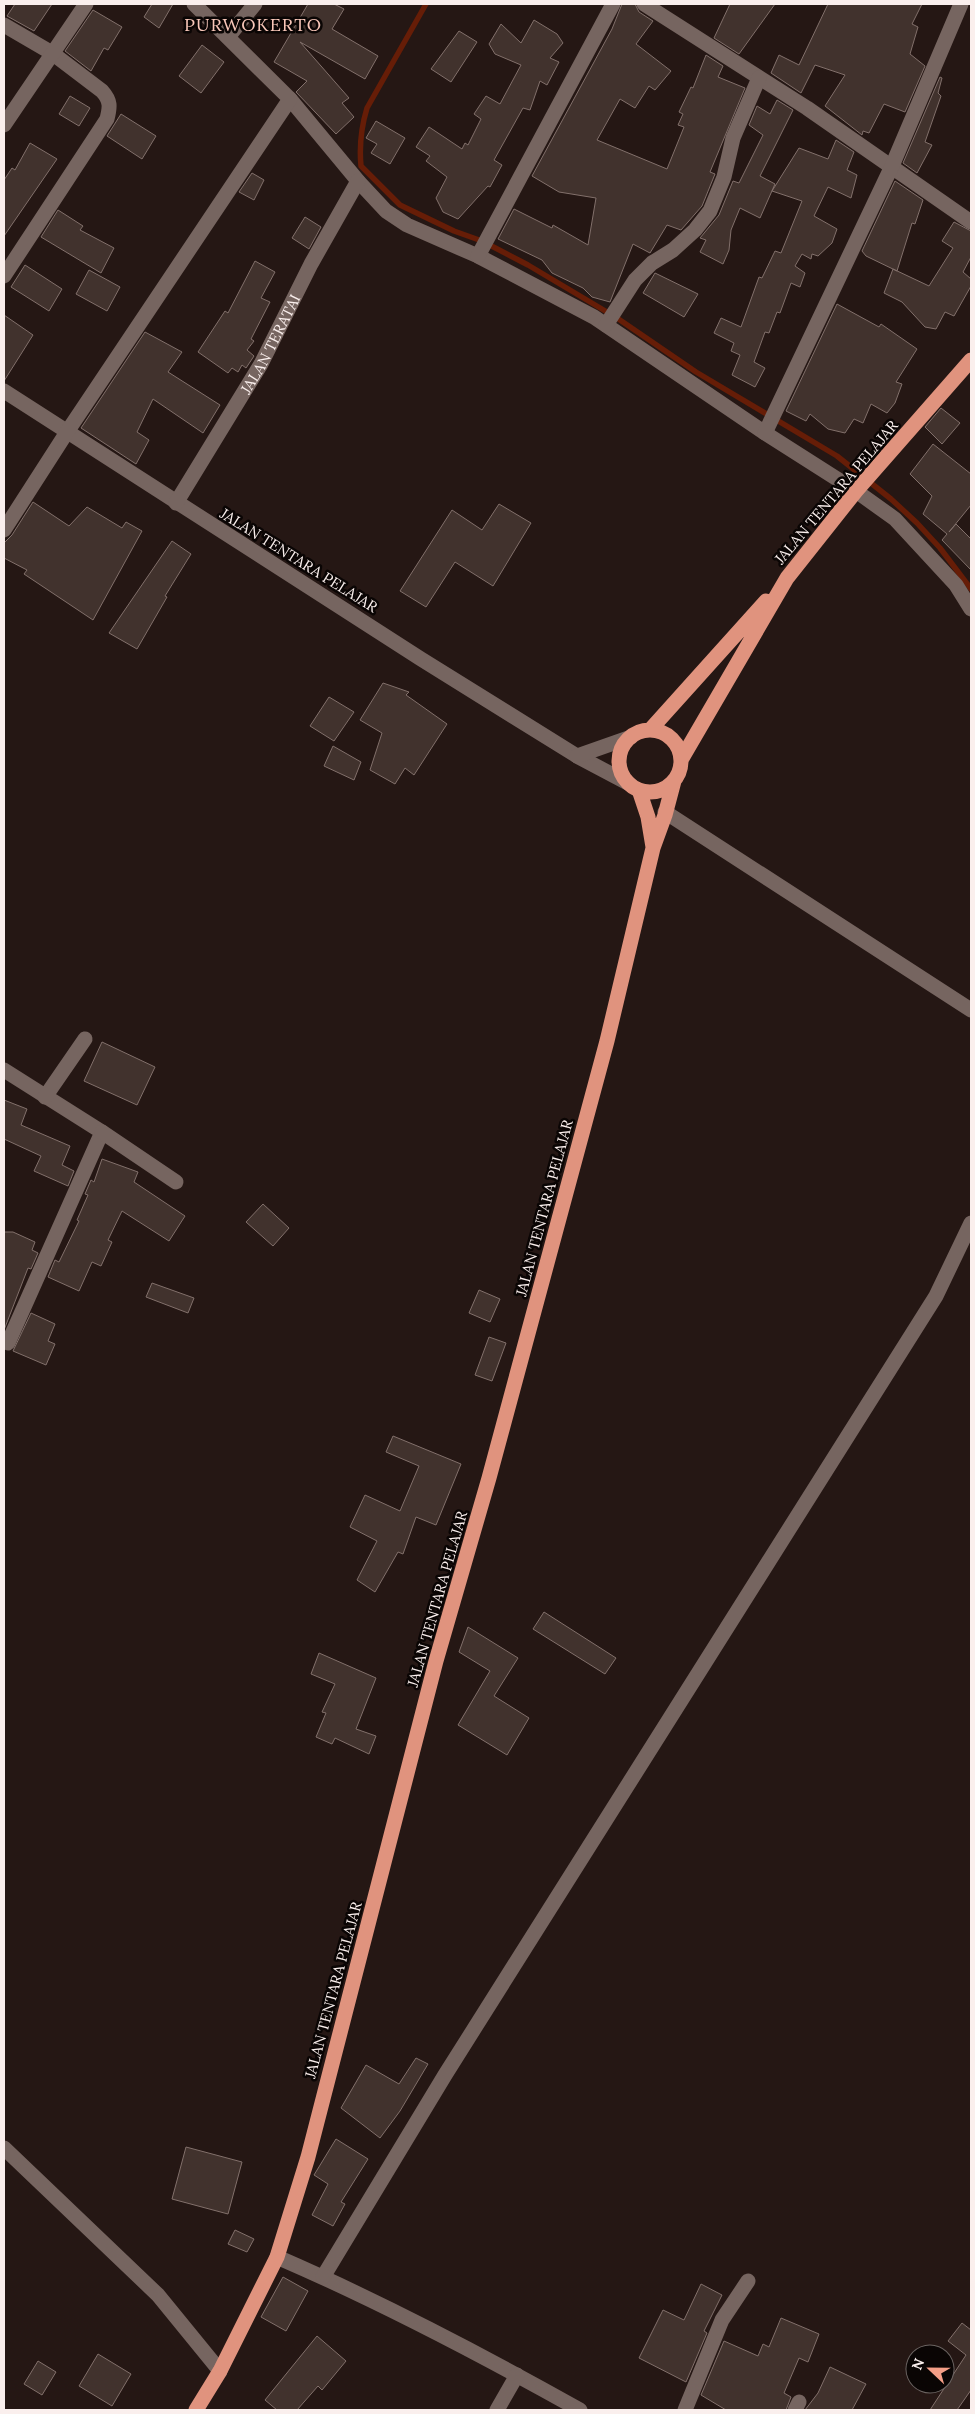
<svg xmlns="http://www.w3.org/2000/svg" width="975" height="2414" font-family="Lora,serif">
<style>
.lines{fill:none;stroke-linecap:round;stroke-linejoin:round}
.stream{stroke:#661d07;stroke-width:5.5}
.building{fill:#41322d;stroke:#82706b}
.minor{stroke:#766560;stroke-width:15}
.highway{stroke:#e0937e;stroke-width:15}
.labels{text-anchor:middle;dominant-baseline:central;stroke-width:5;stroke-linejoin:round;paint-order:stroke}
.street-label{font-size:15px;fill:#faefed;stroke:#0a0504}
.quarter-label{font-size:18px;letter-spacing:1px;fill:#f9c7b9;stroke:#0a0504}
</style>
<rect width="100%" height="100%" fill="#251714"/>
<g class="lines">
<!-- stream -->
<path class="stream" d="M426 4 367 108C361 128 359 145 361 166L400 205 454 231 482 241 528 265 617 318 696 372 837 456 891 499 917 523 940 548 971 589"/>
</g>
<!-- building -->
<path class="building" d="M15 4H52L34 31 7 16Z
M152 4H173L159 28 144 17Z
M308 4H334L344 9 332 29 378 56 365 79 300 42 349 98 342 103 354 117 336 134 296 92 307 81 274 62Z
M622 4H635L639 12 653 21 636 44 671 71 655 90 649 86 635 108 620 99 597 140 667 169 684 127 678 125 683 114 679 112 691 87 693 88 706 55 723 66 718 77 745 88 710 172 715 174 702 206 681 230 667 225 650 253 633 244 610 302 592 297 583 288 552 273 542 260 498 239 514 209 552 228 553 225 588 245 596 198 559 192 532 176 612 29Z
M730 4H775L739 54 714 38Z
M828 4H922L912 24 918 27 910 54 925 66 905 112 884 104 869 133 863 131 862 135 825 106 845 75 815 65 801 93 771 73 779 55 799 65Z
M93 10 122 27 108 50 104 48 91 71 65 51Z
M534 20 557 34 563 43 550 58 559 62 547 85 540 81 530 110 523 108 494 160 502 165 490 187 488 186 458 219 443 212 436 198 447 177 426 161 430 156 416 147 429 127 462 149 465 143 468 145 481 119 474 114 486 96 500 104 521 65 495 54 489 44 501 24 521 43Z
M459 31 477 42 451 82 431 69Z
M202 45 224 62 201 93 179 76Z
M940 77 942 78 938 93 941 96 925 142 932 145 917 173 903 163Z
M70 96 90 108 79 126 59 114Z
M777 100 793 110 760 176 775 184 760 218 740 208 731 230 729 250 723 264 700 252 706 240 700 238 719 215 733 181 739 183 763 135 749 125 757 106 770 114Z
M121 114 156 136 142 159 107 136Z
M376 121 405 138 390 164 371 153 377 144 366 138Z
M836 140 854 152 847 170 857 175 851 198 828 187 814 216 837 229 832 243 818 256 812 254 811 259 802 254 795 266 805 273 800 287 791 283 780 313 777 312 769 333 765 332 754 362 765 368 755 387 732 375 740 355 731 351 734 343 714 333 721 318 741 327 759 277 762 278 775 251 781 253 802 201 772 191 799 148 828 159Z
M30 143 57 159 4 236V180L12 168 15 170Z
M252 173 264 180 254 200 239 192Z
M895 181 923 200 915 224 912 223 897 271 866 256 862 251Z
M58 210 83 226 80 230 114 248 101 273 41 237Z
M305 217 321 227 309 249 292 238Z
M954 222 971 231V257L963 272 971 279V286L954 316 945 312 936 329 925 327 902 302 884 293 893 269 929 286 953 248 942 241Z
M255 261 275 272 261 298 270 302 251 339 254 341 247 350 254 356 246 368 242 365 238 372 232 368 228 373 198 352 225 311 228 313Z
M25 265 62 289 49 311 11 287Z
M89 270 120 287 107 311 76 294Z
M655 273 698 294 684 317 643 293Z
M837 304 879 327 881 324 917 349 896 382 902 384 895 403 887 413 871 404 863 423 854 419 845 433 828 429 810 414 806 421 786 411Z
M4 315 33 335 4 381Z
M145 332 182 352 168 372 220 405 203 433 153 399 137 432 149 440 136 464 81 428Z
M941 408 960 423 942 444 925 427Z
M933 444 971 474V505L949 532 956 524 971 539V570L942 540 947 534 923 514 932 496 910 474Z
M33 502 69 526 87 507 122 528 126 522 142 531 93 620 24 574 27 570 4 558V543L12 535Z
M499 504 531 523 493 586 455 562 426 607 400 591 452 510 482 530Z
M172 541 191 554 165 596 167 597 137 649 109 633Z
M383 683 409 692 406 695 447 724 414 775 405 768 395 784 370 770 382 733 360 720Z
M329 697 354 712 334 741 310 726Z
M333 746 361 762 354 780 324 766Z
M102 1042 155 1067 137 1105 84 1081Z
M4 1100 27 1109 21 1125 70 1146 62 1165 74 1171 68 1186 34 1171 41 1156 4 1139Z
M102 1159 138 1172 134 1182 185 1216 169 1241 122 1211 108 1240 112 1242 101 1266 92 1262 79 1291 48 1277 55 1260 59 1262 79 1221 77 1220 88 1195 85 1194 91 1180 94 1182Z
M263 1204 289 1228 273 1246 246 1222Z
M4 1232H13L35 1242 32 1250 38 1253 31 1269 28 1268 4 1330Z
M152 1283 194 1298 188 1313 146 1297Z
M479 1290 500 1299 490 1322 469 1313Z
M31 1313 55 1324 48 1341 55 1344 46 1365 13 1351Z
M489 1337 506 1343 492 1381 475 1375Z
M393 1436 461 1464 436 1525 416 1517 403 1554 398 1552 375 1592 357 1580 377 1541 350 1527 365 1495 400 1511 419 1466 386 1452Z
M544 1612 616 1658 605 1674 533 1629Z
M468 1627 518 1658 494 1696 529 1718 507 1755 458 1725 490 1671 459 1652Z
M319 1653 376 1678 356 1729 376 1736 369 1754 335 1738 332 1744 316 1737 326 1713 322 1712 335 1684 311 1674Z
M416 2058 428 2064 400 2111 380 2138 341 2108 366 2065 399 2084Z
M336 2139 368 2159 341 2202 345 2204 333 2226 312 2215 328 2184 314 2175Z
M186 2147 242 2162 228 2214 172 2199Z
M235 2230 254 2239 247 2252 228 2244Z
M283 2277 308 2291 286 2331 261 2317Z
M701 2284 722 2295 704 2331 707 2333 686 2382 639 2358 663 2310 684 2320Z
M781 2318 819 2334 808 2362 799 2358 784 2393 791 2397 786 2410H726L701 2395 724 2341 758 2356 763 2344 769 2347Z
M962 2323 971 2330V2390L957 2410H930L966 2355 948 2341Z
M317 2336 346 2361 322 2390 318 2386 297 2410H277L265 2400Z
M98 2354 131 2374 112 2406 79 2386Z
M38 2361 56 2372 42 2395 24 2384Z
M830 2367 866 2384 852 2410H805L818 2393Z"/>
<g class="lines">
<!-- minor -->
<g class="minor">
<path d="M644 4 807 108 971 222"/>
<path d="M4 25 52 53 102 91C111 101 110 107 107 119L4 276"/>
<path d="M228 37 255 4"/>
<path d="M290 99 358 181 386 211 407 225 478 256 594 317 765 433 856 491 895 519 956 585 971 609"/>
<path d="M4 125 86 4"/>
<path d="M478 256 613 4"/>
<path d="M606 325 635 280 652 263 673 250 695 230 710 211 724 177 733 138 759 78"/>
<path d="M4 391 421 659 577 756 628 783"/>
<path d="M765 433 892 166 961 4"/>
<path id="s1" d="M176 503 261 364 311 264 358 181"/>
<path d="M4 530 67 432 290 99 194 4"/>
<path d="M577 756 631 737"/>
<path d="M665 812 971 1010"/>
<path d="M4 1070 102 1132 8 1343"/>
<path d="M45 1097 85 1039"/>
<path d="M102 1132 176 1182"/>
<path d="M4 2148 158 2295 220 2371"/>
<path d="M277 2257C381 2302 482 2355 580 2410"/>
<path d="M323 2277 445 2075 936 1296 971 1223"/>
<path d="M497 2410 517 2375"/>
<path d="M685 2410 722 2320 748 2281"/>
<path d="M795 2410 799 2402"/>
</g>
<!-- highway -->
<path class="highway" d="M650 730 766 601
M619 761a31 31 0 1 1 62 0a31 31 0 1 1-62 0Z
M681 760 787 578 856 491 971 360
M639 790 648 817 653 847
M196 2410 220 2371 277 2257 308 2157 436 1661 489 1478 607 1041 653 848 665 815 674 781"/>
</g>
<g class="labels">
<!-- street labels -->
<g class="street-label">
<text stroke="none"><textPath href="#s1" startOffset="185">JALAN TERATAI</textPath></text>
<text transform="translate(836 492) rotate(-50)">JALAN TENTARA PELAJAR</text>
<text transform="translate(299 560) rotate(32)">JALAN TENTARA PELAJAR</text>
<text transform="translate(544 1208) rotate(-75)">JALAN TENTARA PELAJAR</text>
<text transform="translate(437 1599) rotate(-74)">JALAN TENTARA PELAJAR</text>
<text transform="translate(333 1990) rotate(-75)">JALAN TENTARA PELAJAR</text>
</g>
<!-- quarter labels -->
<g class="quarter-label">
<text x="253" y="24">PURWOKERTO</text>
</g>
</g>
<!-- border -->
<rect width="975" height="2414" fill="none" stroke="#faefed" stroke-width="10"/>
<!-- north arrow -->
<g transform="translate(930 2369) rotate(292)"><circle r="24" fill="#0a0504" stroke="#6a6361"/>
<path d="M0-4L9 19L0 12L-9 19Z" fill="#f49e87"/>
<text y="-8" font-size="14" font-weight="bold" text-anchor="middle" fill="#faefed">N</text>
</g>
</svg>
